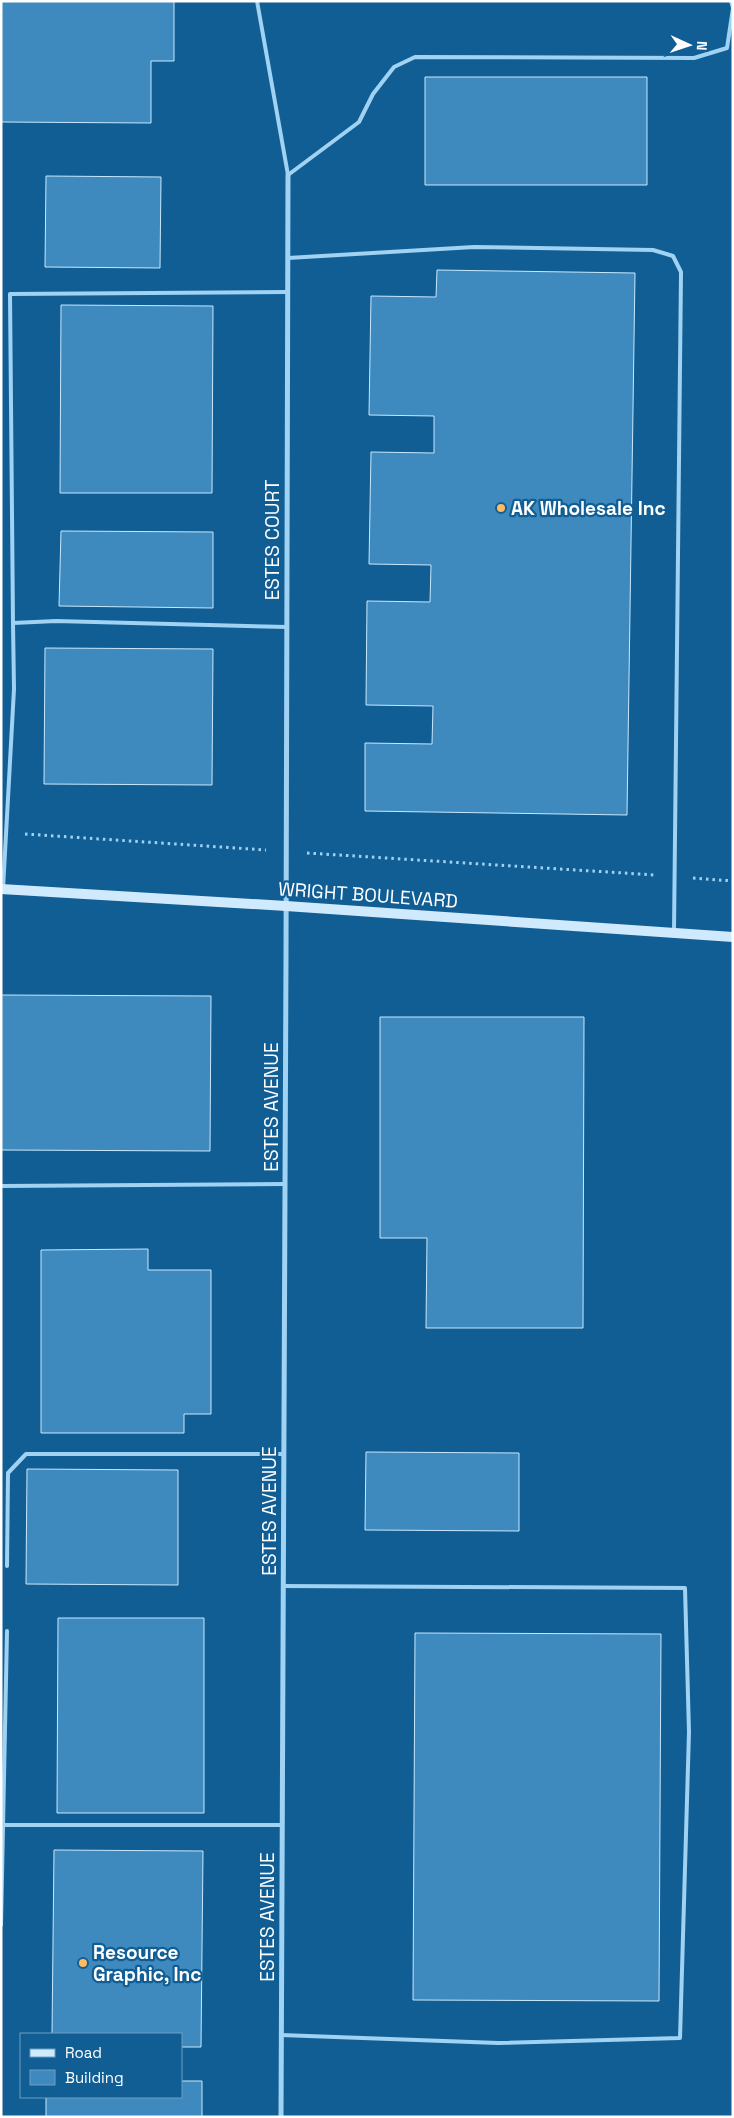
<svg xmlns="http://www.w3.org/2000/svg" width="734" height="2118" font-family="'Space Grotesk',sans-serif">
<style>
.building{fill:#3e8abf;stroke:#c8e8fd}
.lines{fill:none;stroke-linecap:round;stroke-linejoin:round}
.path{stroke:#a0d2f3;stroke-width:3;stroke-dasharray:2.5 4;stroke-linecap:butt}
.lane{stroke:#a0d2f3;stroke-width:4}
.street{stroke:#a0d2f3;stroke-width:5}
.secondary{stroke:#d0eafd;stroke-width:10}
.poi-dot{fill:#ffbb63;stroke:#115e95;stroke-width:2}
.labels{text-anchor:middle;dominant-baseline:central;stroke-width:4.5;stroke-linejoin:round;paint-order:stroke}
.poi-label{font-size:19px;font-weight:bold;fill:#fff;stroke:#115e95;text-anchor:start}
.street-label{font-size:19px;fill:#fff;stroke:#115e95}
</style>
<rect width="100%" height="100%" fill="#115e95"/>
<!-- building -->
<path class="building" d="M1 1H174V61H151V123L1 122Z
M425 77H647V185H425Z
M46 176 161 177 160 268 45 267Z
M437 270 635 273 627 815 365 811V743L432 744 433 706 366 705 367 601 430 602 431 565 369 564 371 452 434 453V416L369 415 371 296 436 297Z
M61 305 213 306 212 493H60Z
M61 531 213 532V608L59 606Z
M45 648 213 649 212 785 44 784Z
M1 995 211 996 210 1151 1 1150Z
M380 1017H584L583 1328H426L427 1238H380Z
M148 1249V1270H211V1414H184V1433H41V1250Z
M366 1452 519 1453V1531L365 1530Z
M27 1469 178 1470V1585L26 1584Z
M58 1618H204V1813H57Z
M415 1633 661 1634 659 2001 413 2000Z
M54 1850 203 1851 201 2047H181V2034H52Z
M181 2081H202V2117H46V2097H181Z"/>
<g class="lines">
<!-- path -->
<path class="path" d="M25 834 266 850
M307 853 655 875
M693 878 733 881"/>
<!-- lane -->
<path class="lane" d="M257 1 288 175 359 122 373 94 394 67 415 57 694 58 727 48 733 8 731 1
M288 258 474 247 653 250 673 256 681 272 674 931
M13 623 10 294 287 292
M3 889 14 689 13 623 56 621 287 627
M1 1186 285 1184
M7 1566 8 1473 26 1454H284
M3 1825H282
M1 1925 7 1631
M281 2035 498 2043 680 2038 689 1732 685 1588 283 1586"/>
<!-- street -->
<path class="street" d="M281 2117 286 958 288 175"/>
<!-- secondary -->
<path class="secondary" d="M1 889 286 906 733 937"/>
</g>
<!-- markers -->
<g class="poi-dot">
<circle cx="501" cy="508" r="5"/>
<circle cx="83" cy="1963" r="5"/>
</g>
<g class="labels">
<!-- poi labels -->
<g class="poi-label">
<text x="511" y="508">AK Wholesale Inc</text>
<text x="93" y="1952">Resource<tspan x="93" dy="22">Graphic, Inc</tspan></text>
</g>
<!-- street labels -->
<g class="street-label">
<text transform="translate(272 540) rotate(-90)">ESTES COURT</text>
<text transform="translate(368 895) rotate(4)">WRIGHT BOULEVARD</text>
<text transform="translate(271 1107) rotate(-90)">ESTES AVENUE</text>
<text transform="translate(269 1511) rotate(-90)">ESTES AVENUE</text>
<text transform="translate(267 1917) rotate(-90)">ESTES AVENUE</text>
</g>
</g>
<!-- border -->
<rect width="734" height="2118" fill="none" stroke="#ffffff" stroke-width="5"/>
<!-- legend -->
<rect x="20" y="2033" width="162" height="65" fill="#115e95" stroke="#709ebf"/>
<rect x="30" y="2049" width="25" height="8" fill="#d0eafd" stroke="#709ebf"/>
<text x="65" y="2058" font-size="15" fill="#ffffff">Road</text>
<rect x="30" y="2070" width="25" height="15" fill="#3e8abf" stroke="#709ebf"/>
<text x="65" y="2083" font-size="15" fill="#ffffff">Building</text>
<!-- north arrow -->
<g transform="translate(689 45) rotate(93)" stroke="#115e95" stroke-width="4" paint-order="stroke">
<path d="M0-4L9 19L0 12L-9 19Z" fill="#ffffff"/>
<text y="-8" font-size="14" font-weight="bold" text-anchor="middle" fill="#ffffff">N</text>
</g>
</svg>
